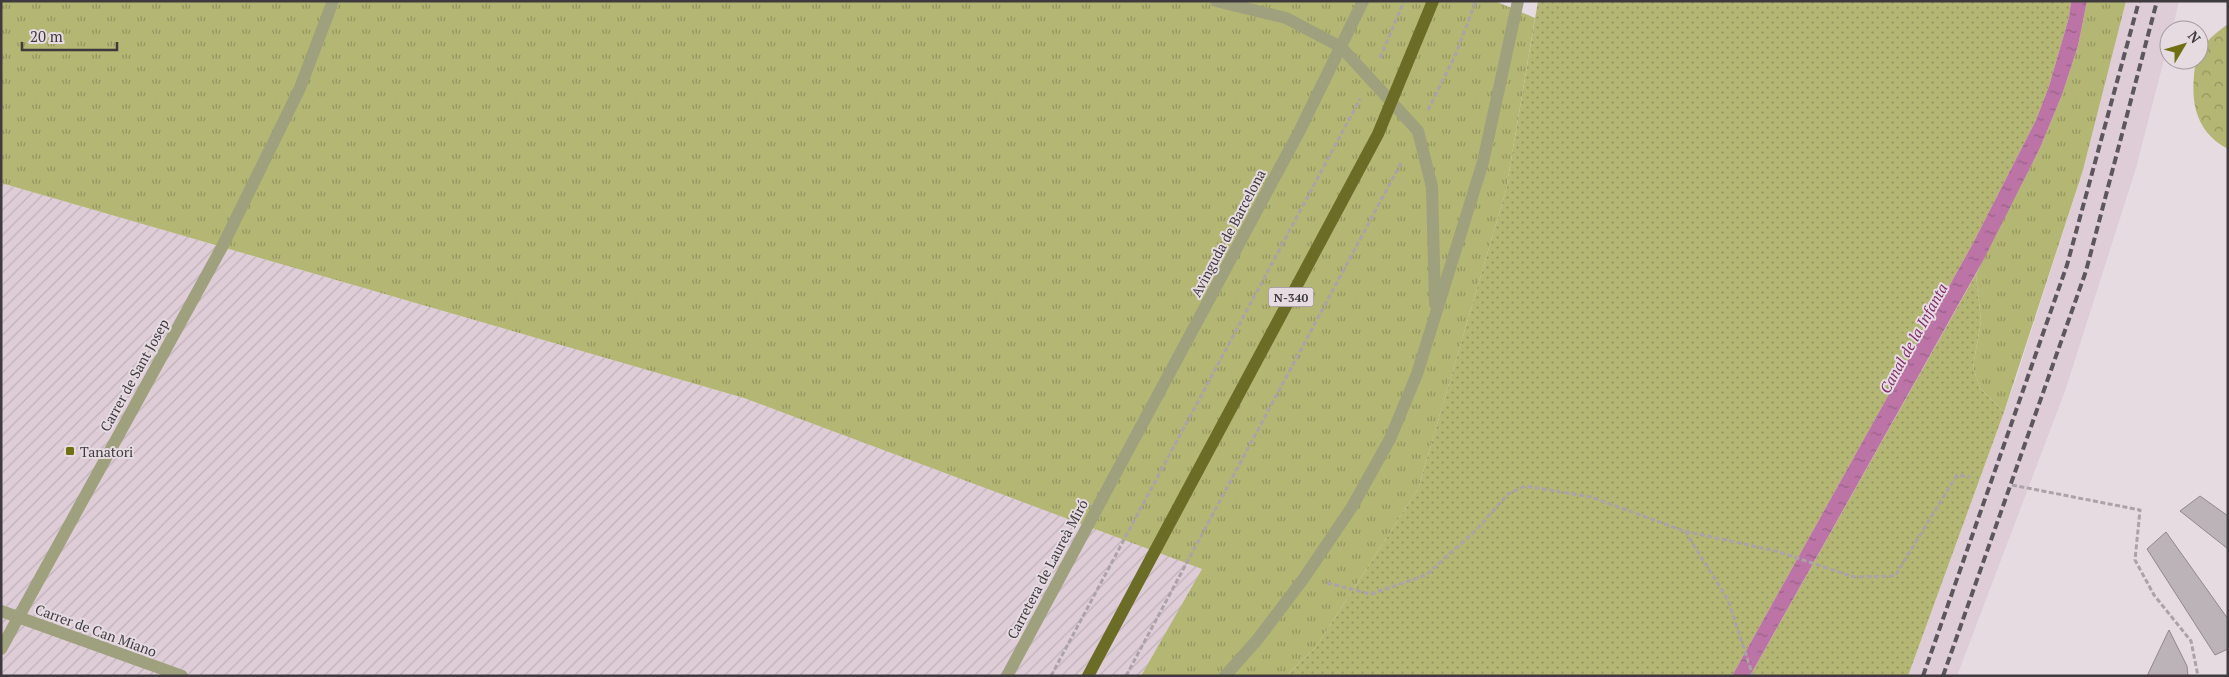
<svg xmlns="http://www.w3.org/2000/svg" width="2229" height="677" font-family="'PT Serif',serif">
<style>
.built{fill:#decdd7}
.industrial{fill:url(#industrial-furrows)}
.grass{fill:url(#grass-tufts)}
.forest{fill:url(#forest-crowns)}
.garden{fill:url(#garden-dots)}
.water{fill:url(#water-ripples)}
.building{fill:#bcb3b9;stroke:#91888e}
.lines{fill:none;stroke-linecap:round;stroke-linejoin:round}
.path{stroke:#aba3a8;stroke-width:3;stroke-dasharray:5 2.5;stroke-linecap:butt}
.street{stroke:#9fa07d;stroke-width:12}
.primary{stroke:#6b6c25;stroke-width:12}
.rail{stroke:#5c575b;stroke-width:4;stroke-dasharray:8 4;stroke-linecap:butt}
.poi-dot{fill:#707013;stroke:#e5dbe1;stroke-width:2}
.labels{text-anchor:middle;dominant-baseline:central;stroke-width:4;stroke-linejoin:round;paint-order:stroke}
.shield{fill:#e5dbe1;stroke:#706a6e;stroke-width:1}
.shield-label{font-size:12px;font-weight:bold;fill:#3e3a3d}
.street-label{font-size:14px;fill:#3e3a3d;stroke:#e5dbe1}
.poi-label{font-size:14px;fill:#3e3a3d;stroke:#e5dbe1;text-anchor:start}
.water-label{font-size:15px;font-style:italic;fill:#832e6d;stroke:#e5dbe1}
</style>
<defs>
<pattern id="industrial-furrows" width="10" height="10" patternUnits="userSpaceOnUse" patternTransform="scale(1.25)"><rect width="10" height="10" fill="#decdd7"/><path d="M-1 1l2-2M0 10L10 0M9 11l2-2" fill="none" stroke="#c0b1b9"/></pattern>
<pattern id="grass-tufts" width="24" height="20" patternUnits="userSpaceOnUse" patternTransform="scale(1.25)"><rect width="24" height="20" fill="#b4b673"/><path d="M3 7l-1-3M5 7V3M7 7l1-3M15 17l-1-3M17 17v-4M19 17l1-3" fill="none" stroke="#949560"/></pattern>
<pattern id="forest-crowns" width="20" height="18" patternUnits="userSpaceOnUse" patternTransform="scale(1.25)"><rect width="20" height="18" fill="#b4b673"/><path d="M2 6a3 3 0 1 1 6 0M12 15a3 3 0 1 1 6 0" fill="none" stroke="#949560"/></pattern>
<pattern id="garden-dots" width="8" height="8" patternUnits="userSpaceOnUse" patternTransform="scale(1.25)"><rect width="8" height="8" fill="#b4b673"/><path d="M2 2h.1M6 6h.1" fill="none" stroke="#949560" stroke-width="1.8" stroke-linecap="round"/></pattern>
<pattern id="water-ripples" width="26" height="14" patternUnits="userSpaceOnUse" patternTransform="scale(1.25)"><rect width="26" height="14" fill="#bb74a5"/><path d="M2 4q2-2 4 0t4 0M15 11q2-2 4 0t4 0" fill="none" stroke="#996088"/></pattern>
</defs>
<rect width="100%" height="100%" fill="#e5dbe1"/>
<!-- built -->
<path class="built" d="M2126 1H2179L2172 30H2169V40L2136 168 2065 391 1957 676H1908L2016 379 2083 170Z"/>
<!-- industrial -->
<path class="industrial" d="M1 183 744 398 1203 569 1141 676H1Z"/>
<!-- grass -->
<path class="grass" d="M1 1H1495L1535 18 1506 190 1418 489 1316 647 1286 676H1141L1202 569 744 398 1 183Z
M2087 1H2126L2083 170 2004 412 1980 388 1973 367 1981 321 1976 274 2040 148 2062 95 2078 46Z"/>
<!-- forest -->
<path class="forest" d="M2228 24V149C2192 130 2190 96 2196 60H2199C2199 45 2216 33 2228 24Z"/>
<!-- garden -->
<path class="garden" d="M1538 1H2071L2069 17 2049 86 2036 120 1972 245 1732 676H1286L1316 647 1418 489 1506 190Z
M1976 274 1981 321 1973 367 1980 388 2004 412 1908 676H1750Z"/>
<!-- water -->
<path class="water" d="M2071 1H2087L2078 46 2062 95 2040 148 1984 259 1750 676H1732L1972 245 2036 120 2049 86 2069 17Z"/>
<!-- building -->
<path class="building" d="M2200 496 2228 516V549L2180 511Z
M2166 532 2228 619V649L2215 655 2147 549Z
M2169 630 2187 666 2188 676H2147Z"/>
<g class="lines">
<!-- path -->
<path class="path" d="M1380 58 1404 1
M1428 110 1455 56 1476 1
M2012 485 2140 510 2135 560 2154 595 2191 641 2198 676
M1685 531 1728 600 1753 676
M1327 583 1371 594 1426 575 1476 530 1508 494 1525 486 1591 497 1684 531 1776 551 1854 577 1895 576 1957 475 1970 477
M1051 676 1360 99
M1126 676 1401 163"/>
<!-- street -->
<path class="street" d="M1216 1 1286 18 1341 47 1418 131 1432 187 1435 304
M1 611 182 676
M1 649 222 247 300 88 333 1
M1007 676 1299 132 1363 1
M1225 676 1257 640 1304 578 1352 507 1390 439 1417 374 1483 162 1518 1"/>
<!-- primary -->
<path class="primary" d="M1088 676 1378 134 1433 1"/>
<!-- rail -->
<path class="rail" d="M1923 676 2067 265 2139 1
M1943 676 2086 271 2157 1"/>
</g>
<!-- markers -->
<rect class="poi-dot" x="65" y="446" width="10" height="10" rx="2.5"/>
<g class="labels">
<!-- shield labels -->
<rect class="shield" x="1268.5" y="287.5" width="45" height="19" rx="4"/>
<g class="shield-label">
<text x="1291" y="297">N-340</text>
</g>
<!-- street labels -->
<g class="street-label">
<text transform="translate(1228 233) rotate(-62)">Avinguda de Barcelona</text>
<text transform="translate(134 375) rotate(-61)">Carrer de Sant Josep</text>
<text transform="translate(1047 569) rotate(-62)">Carretera de Laureà Miró</text>
<text transform="translate(96 630) rotate(20)">Carrer de Can Miano</text>
</g>
<!-- poi labels -->
<g class="poi-label">
<text x="80" y="451">Tanatori</text>
</g>
<!-- water labels -->
<g class="water-label">
<text transform="translate(1913 338) rotate(-61)">Canal de la Infanta</text>
</g>
</g>
<!-- border -->
<rect width="2229" height="677" fill="none" stroke="#3e3a3d" stroke-width="5"/>
<!-- north arrow -->
<g transform="translate(2184 45) rotate(52)"><circle r="24" fill="#e5dbe1" stroke="#a29b9f"/>
<path d="M0-4L9 19L0 12L-9 19Z" fill="#707013"/>
<text y="-8" font-size="14" font-weight="bold" text-anchor="middle" fill="#3e3a3d">N</text>
</g>
<!-- scale -->
<path d="M22 42v8h95v-8" fill="none" stroke="#3e3a3d" stroke-width="2.5"/>
<text x="30" y="42" font-size="15" fill="#3e3a3d" stroke="#e5dbe1" stroke-width="4" paint-order="stroke">20 m</text>
</svg>
